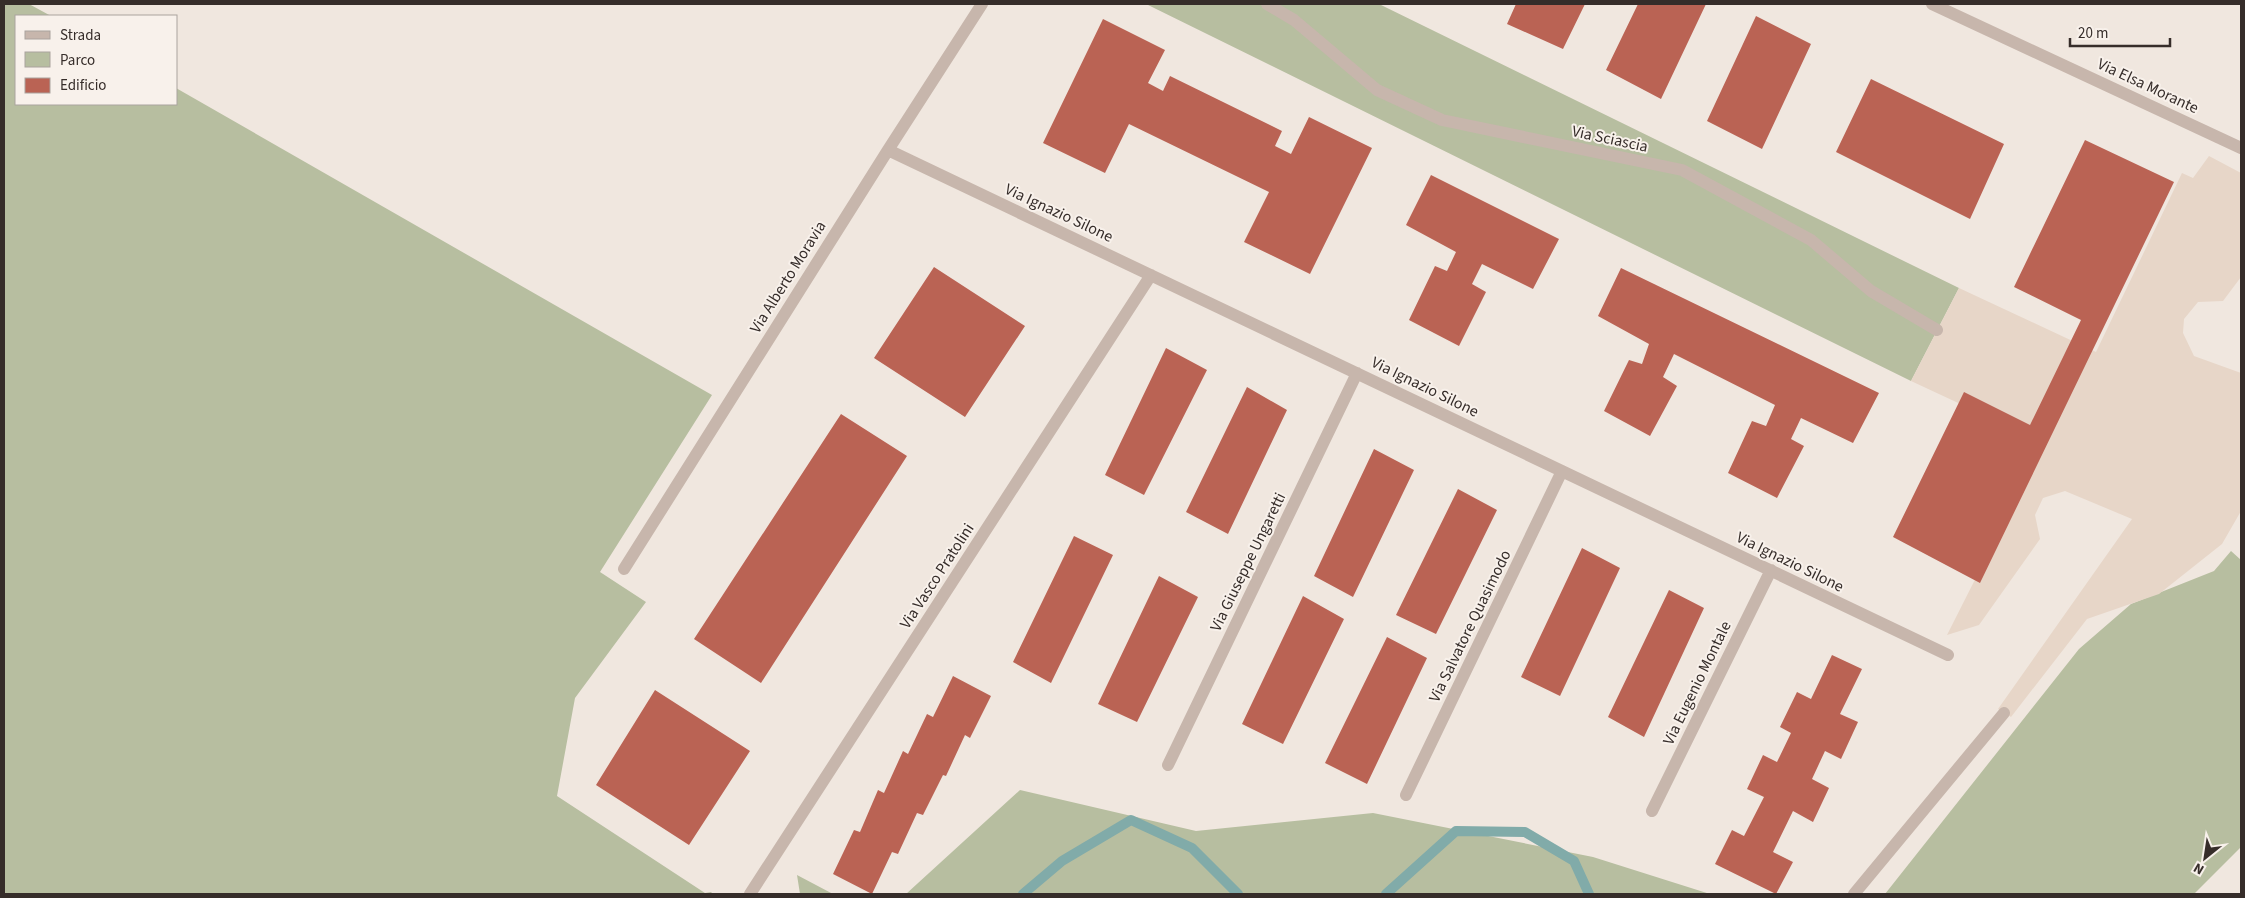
<svg xmlns="http://www.w3.org/2000/svg" width="2245" height="898" font-family="'Source Sans 3',sans-serif">
<style>
.green{fill:#b7bea0}
.plaza{fill:#e7d6c8}
.lines{fill:none;stroke-linecap:round;stroke-linejoin:round}
.stream{stroke:#81aba9;stroke-width:10}
.building{fill:#ba6354}
.street{stroke:#c7b6ac;stroke-width:12}
.labels{text-anchor:middle;dominant-baseline:central;stroke-width:4;stroke-linejoin:round;paint-order:stroke}
.street-label{font-size:16px;fill:#362d2a;stroke:#f8f1eb}
</style>
<rect width="100%" height="100%" fill="#f0e7df"/>
<!-- green -->
<path class="green" d="M4 4H29L51 16H16V104H176V88L712 395 600 572 646 602 575 698 557 796 705 893 711 892 713 894H4Z
M1146 4H1379L1959 288 1911 381Z
M2231 551 2241 560V847L2194 894H1885L2079 649 2131 604 2214 571Z
M1020 790 1196 831 1373 813 1593 857 1710 894H906Z
M797 875 833 894H800Z"/>
<!-- plaza -->
<path class="plaza" d="M2209 156 2241 173V277L2223 301 2198 302 2184 319 2183 333 2194 356 2241 373V511L2222 544 2159 594 2087 619 2011 717 1998 709 2132 519 2065 491 2043 498 2035 515 2040 539 1979 625 1947 635 2044 443 1911 381 1959 288 2096 352 2182 173 2193 178Z"/>
<g class="lines">
<!-- stream -->
<path class="stream" d="M1023 894 1062 861 1131 820 1192 848 1238 894
M1386 894 1456 831 1525 832 1574 861 1589 894"/>
</g>
<!-- building -->
<path class="building" d="M1516 4H1585L1563 49 1507 24Z
M1638 4H1706L1661 99 1606 70Z
M1756 16 1811 44 1762 149 1707 121Z
M1103 19 1165 50 1148 83 1163 91 1170 76 1282 131 1275 146 1291 154 1309 117 1372 148 1310 274 1244 242 1269 192 1129 124 1105 173 1043 143Z
M1871 79 2004 144 1970 219 1836 152Z
M2085 140 2174 182 1980 583 1893 537 1964 392 2030 425 2081 320 2014 287Z
M1431 175 1559 239 1533 289 1482 264 1472 284 1486 292 1459 346 1409 320 1435 266 1447 271 1456 252 1406 225Z
M934 267 1025 326 965 417 874 358Z
M1621 268 1879 393 1853 443 1801 418 1791 439 1804 446 1777 498 1728 473 1752 421 1766 426 1775 405 1674 354 1663 377 1677 386 1650 436 1604 411 1629 360 1642 364 1649 344 1598 316Z
M1166 348 1207 370 1144 495 1105 475Z
M1247 387 1287 410 1228 534 1186 512Z
M841 414 907 456 761 683 694 639Z
M1374 449 1414 470 1353 597 1314 576Z
M1458 489 1497 510 1436 634 1396 615Z
M1074 536 1113 555 1051 683 1013 662Z
M1582 548 1620 568 1560 696 1521 677Z
M1159 576 1198 597 1137 722 1098 704Z
M1669 590 1704 608 1644 737 1608 717Z
M1303 596 1344 619 1283 744 1242 724Z
M1387 637 1427 658 1367 784 1325 763Z
M1832 655 1862 669 1840 714 1858 722 1841 759 1825 751 1812 779 1829 788 1813 822 1793 811 1773 852 1793 862 1776 894 1715 864 1732 830 1744 836 1764 797 1747 789 1763 755 1777 762 1791 733 1780 727 1797 692 1811 699Z
M953 676 991 696 970 738 965 735 946 776 943 775 923 815 917 813 898 854 892 852 872 894 833 874 854 830 860 832 878 790 884 793 903 751 908 754 927 714 933 717Z
M655 690 750 751 689 845 596 785Z"/>
<g class="lines">
<!-- street -->
<path class="street" d="M1267 4 1294 20 1377 90 1442 120 1682 170 1811 240 1871 291 1937 330
M1932 4 2241 148
M888 150 1948 655
M624 569 888 150 982 4
M1168 765 1357 373
M1406 795 1562 471
M1652 811 1771 570
M750 894 1151 275
M1854 894 2004 713"/>
</g>
<g class="labels">
<!-- street labels -->
<g class="street-label">
<text transform="translate(2148 86) rotate(25)">Via Elsa Morante</text>
<text transform="translate(1610 139) rotate(12)">Via Sciascia</text>
<text transform="translate(1059 213) rotate(25)">Via Ignazio Silone</text>
<text transform="translate(788 277) rotate(-58)">Via Alberto Moravia</text>
<text transform="translate(1425 387) rotate(26)">Via Ignazio Silone</text>
<text transform="translate(1248 562) rotate(-64)">Via Giuseppe Ungaretti</text>
<text transform="translate(1790 562) rotate(26)">Via Ignazio Silone</text>
<text transform="translate(937 576) rotate(-57)">Via Vasco Pratolini</text>
<text transform="translate(1470 626) rotate(-64)">Via Salvatore Quasimodo</text>
<text transform="translate(1697 683) rotate(-64)">Via Eugenio Montale</text>
</g>
</g>
<!-- border -->
<rect width="2245" height="898" fill="none" stroke="#362d2a" stroke-width="10"/>
<!-- legend -->
<rect x="15" y="15" width="162" height="90" fill="#f8f1eb" stroke="#aaa39e"/>
<rect x="25" y="31" width="25" height="8" fill="#c7b6ac" stroke="#aaa39e"/>
<text x="60" y="40" font-size="15" fill="#362d2a">Strada</text>
<rect x="25" y="52" width="25" height="15" fill="#b7bea0" stroke="#aaa39e"/>
<text x="60" y="65" font-size="15" fill="#362d2a">Parco</text>
<rect x="25" y="78" width="25" height="15" fill="#ba6354" stroke="#aaa39e"/>
<text x="60" y="90" font-size="15" fill="#362d2a">Edificio</text>
<!-- north arrow -->
<g transform="translate(2205 858) rotate(210)" stroke="#f8f1eb" stroke-width="4" paint-order="stroke">
<path d="M0-4L9 19L0 12L-9 19Z" fill="#362d2a"/>
<text y="-8" font-size="14" font-weight="bold" text-anchor="middle" fill="#362d2a">N</text>
</g>
<!-- scale -->
<path d="M2070 38v8h100v-8" fill="none" stroke="#362d2a" stroke-width="2.5"/>
<text x="2078" y="38" font-size="15" fill="#362d2a" stroke="#f8f1eb" stroke-width="4" paint-order="stroke">20 m</text>
</svg>
